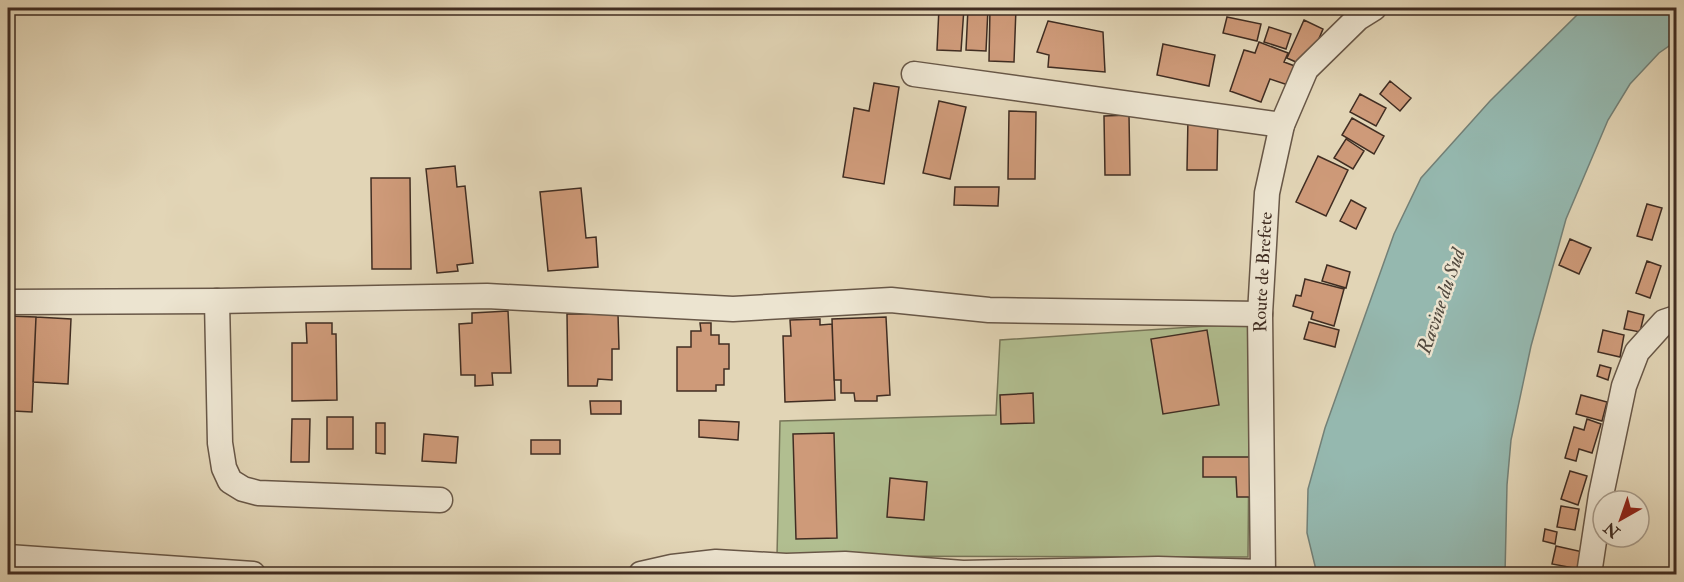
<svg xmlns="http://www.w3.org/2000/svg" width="1684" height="582" font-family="'IM FELL Double Pica',serif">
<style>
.green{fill:#b1be90;stroke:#787659;stroke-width:1.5}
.water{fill:#95b8af;stroke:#738077;stroke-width:1.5}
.building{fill:#ce9a79;stroke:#402d22;stroke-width:1.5}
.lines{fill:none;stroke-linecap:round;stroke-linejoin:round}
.street-casing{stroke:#685747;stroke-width:27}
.street{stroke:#ece4d0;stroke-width:24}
.labels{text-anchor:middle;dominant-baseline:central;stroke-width:5;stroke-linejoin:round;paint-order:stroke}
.street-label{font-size:18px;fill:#402d22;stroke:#ece4d0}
.water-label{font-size:20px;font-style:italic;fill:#51493e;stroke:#ece4d0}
</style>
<rect width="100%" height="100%" fill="#e2d5b6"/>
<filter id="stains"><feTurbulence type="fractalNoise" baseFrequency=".00333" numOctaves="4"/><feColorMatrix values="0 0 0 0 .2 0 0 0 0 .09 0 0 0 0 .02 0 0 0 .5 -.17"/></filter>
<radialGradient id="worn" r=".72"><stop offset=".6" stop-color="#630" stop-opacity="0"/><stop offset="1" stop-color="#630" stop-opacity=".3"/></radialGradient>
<!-- green -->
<path class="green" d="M1250 323 1248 557 777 556 780 421 996 415 1000 340Z"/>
<!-- water -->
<path class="water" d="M1578 8H1676V41L1659 53 1630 84 1608 120 1566 219 1531 346 1511 440 1507 485 1505 574H1317L1307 533 1308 489 1325 428 1394 234 1421 178 1490 101 1579 13Z"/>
<!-- building -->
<path class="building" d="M939 8H964L961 51 937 50Z
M968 8H988L986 51 966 50Z
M990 8H1016L1014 62 989 61Z
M1227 17 1261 24 1257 41 1223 33Z
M1304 20 1323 29 1307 67 1287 58Z
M1048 21 1103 32 1105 72 1048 67 1049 55 1037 52Z
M1269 27 1291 34 1286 49 1264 42Z
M1259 42 1288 53 1284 62 1303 69 1297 88 1270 79 1261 102 1230 91 1244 50 1255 53Z
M1163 44 1215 55 1209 86 1157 75Z
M1390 81 1411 98 1400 111 1380 94Z
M874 83 899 87 884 184 843 177 854 108 869 111Z
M1360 94 1386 108 1376 126 1350 112Z
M939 101 966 107 950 179 923 173Z
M1009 111 1036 112 1035 179H1008Z
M1129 115 1130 175H1105L1104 116Z
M1188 117H1218L1217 170H1187Z
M1352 118 1384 136 1374 154 1342 135Z
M1346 139 1364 151 1353 169 1334 158Z
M1318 156 1348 170 1326 216 1296 202Z
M455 166 457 187 465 186 473 263 457 265 458 271 437 273 426 169Z
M371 178H410L411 269H372Z
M955 187H999L998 206 954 205Z
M581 188 586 238 596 237 598 267 548 271 540 192Z
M1351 200 1366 208 1356 229 1340 221Z
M1647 204 1662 208 1652 240 1637 236Z
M1570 239 1591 248 1579 274 1559 265Z
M1647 261 1661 266 1650 298 1636 293Z
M1327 265 1350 272 1346 288 1322 281Z
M1305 279 1344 289 1334 326 1311 319 1313 312 1293 306 1296 295 1301 296Z
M508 311 511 373H492L493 385 475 386V375H461L459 324 472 323V313Z
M1628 311 1644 315 1640 332 1624 329Z
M567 314H618L619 349H612V380L598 379 597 386H568Z
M8 316 36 317 32 412 13 411V405L8 404Z
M36 317 71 319 68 384 33 382Z
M886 317 890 395 877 396V401H855L854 393H841V380H834L832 319Z
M820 319V325L832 324 835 400 785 402 783 336H791L790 320Z
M1309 322 1339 330 1335 347 1304 339Z
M306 323H332V334H336L337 400 292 401V343H307Z
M700 323H711V335H719V344H729V369H724V385H716V391H677V347H691V331H701Z
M1207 330 1219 405 1163 414 1151 339Z
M1603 330 1624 335 1620 357 1598 352Z
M1600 365 1611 368 1608 380 1597 376Z
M1033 393 1034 423 1001 424 1000 395Z
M1581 395 1607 402 1602 421 1576 414Z
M590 401H621V414H591Z
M327 417H353V449H327Z
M292 419H310L309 462H291Z
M1587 419 1601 424 1592 453 1579 449 1576 461 1565 458 1574 427 1584 430Z
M699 420 739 422 738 440 699 437Z
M376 423H385V454L376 453Z
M834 433 837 538 796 539 793 434Z
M424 434 458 437 456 463 422 461Z
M531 440H560V454H531Z
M1203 457H1258V497H1237L1236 477H1203Z
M1570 471 1587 476 1578 505 1561 499Z
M890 478 927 482 924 520 887 517Z
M1561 506 1579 509 1575 530 1557 527Z
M1545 529 1557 532 1555 544 1543 541Z
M1556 546 1583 552 1579 569 1552 564Z
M1543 570 1571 572V574H1543Z"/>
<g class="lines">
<!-- street casing -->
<g class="street-casing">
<g id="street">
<path d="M914 74 1282 125"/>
<path d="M217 301 220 443 224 468 230 481 243 489 258 493 440 500"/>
<path d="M8 302 217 301 487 296 733 309 891 300 989 310 1260 314"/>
<path d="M8 557 253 574"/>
<path d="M641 574 672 567 716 562 786 566 845 564 963 573 1158 569 1263 572"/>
<path id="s1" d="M1263 574 1260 314 1267 193 1282 125 1306 69 1358 18 1374 8"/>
<path d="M1589 574 1601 495 1624 386 1637 352 1664 322 1676 318"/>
</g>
</g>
<!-- street -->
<use href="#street" class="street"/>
</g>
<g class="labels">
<!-- street labels -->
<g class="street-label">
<text stroke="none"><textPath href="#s1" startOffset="302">Route de Brefete</textPath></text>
</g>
<!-- water labels -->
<g class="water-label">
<text transform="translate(1441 301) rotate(-71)">Ravine du Sud</text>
</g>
</g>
<!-- margin -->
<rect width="1684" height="582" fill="none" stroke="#e2d5b6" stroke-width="30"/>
<rect x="9" y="9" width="1666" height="564" fill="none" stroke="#402d22" stroke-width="3"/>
<rect x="15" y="15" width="1654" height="552" fill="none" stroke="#402d22" stroke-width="1.5"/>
<!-- north arrow -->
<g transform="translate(1621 519) rotate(220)"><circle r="28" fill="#ece4d0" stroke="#a79b8a" stroke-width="1.5"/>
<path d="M0-4.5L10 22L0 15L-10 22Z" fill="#8f2418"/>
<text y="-9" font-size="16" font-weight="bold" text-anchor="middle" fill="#402d22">N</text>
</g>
<rect width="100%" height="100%" filter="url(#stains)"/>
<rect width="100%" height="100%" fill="url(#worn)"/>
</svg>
